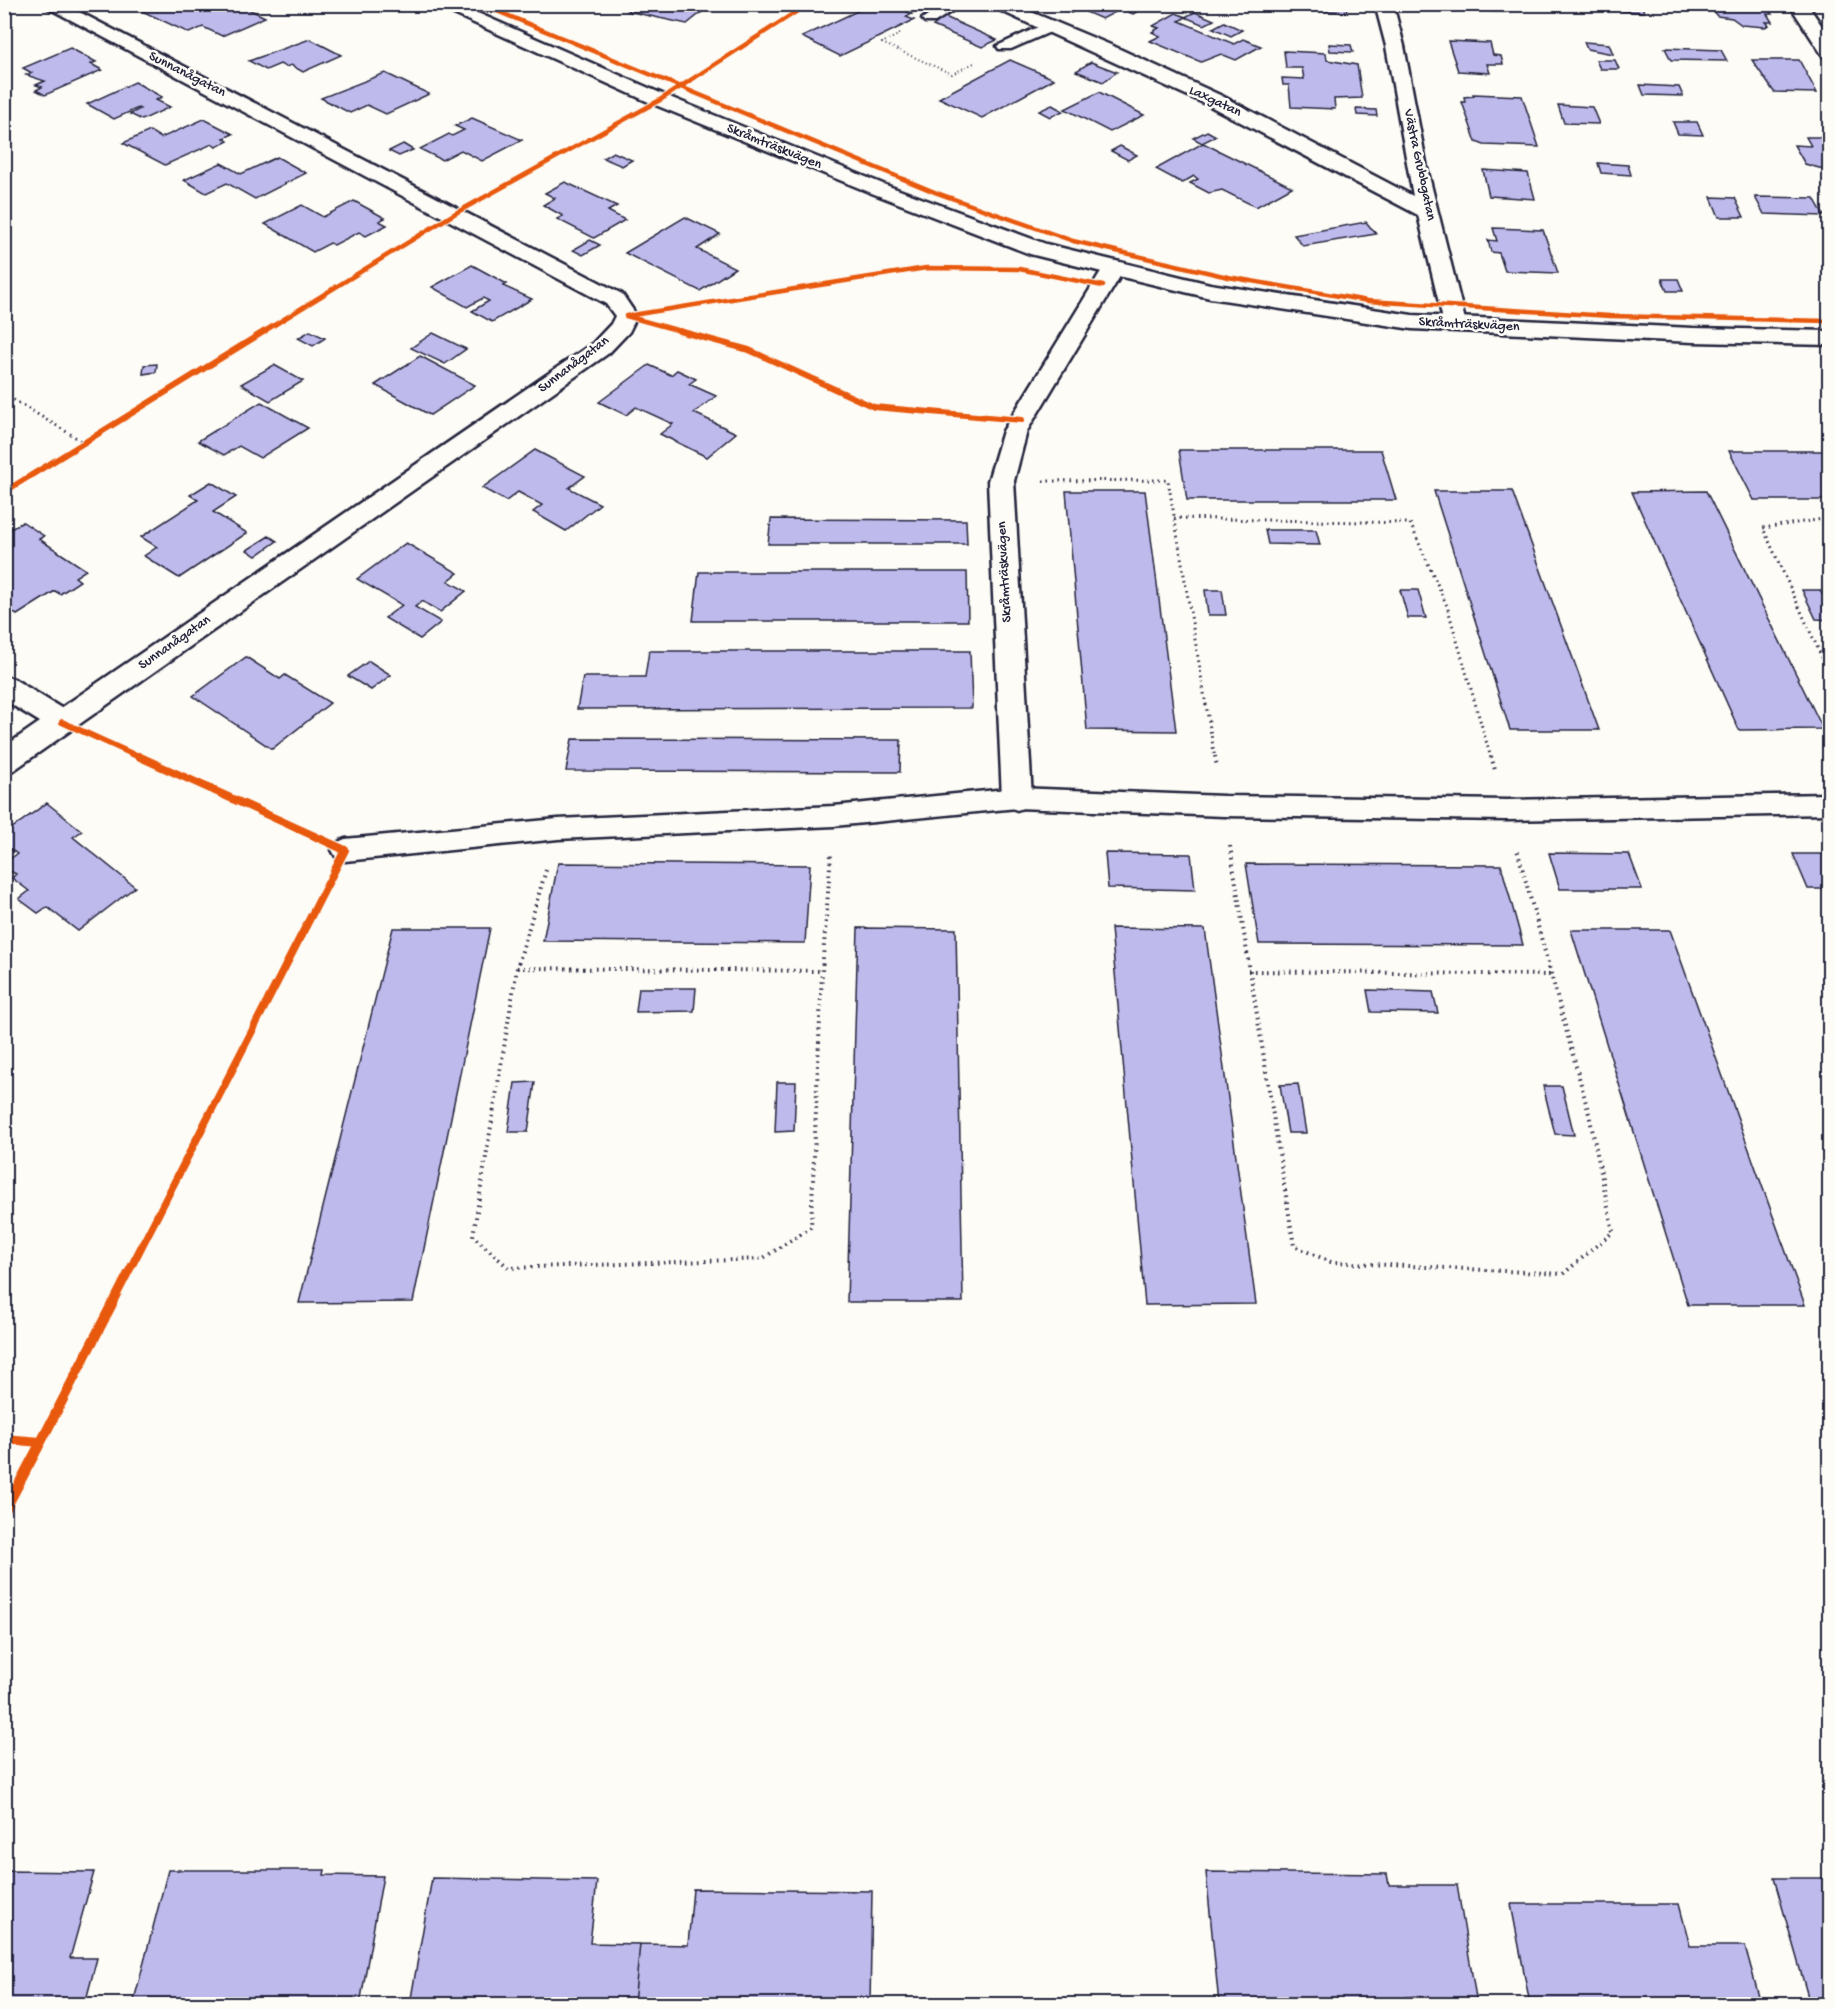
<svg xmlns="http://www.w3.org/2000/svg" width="1834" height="2009" font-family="'Gochi Hand',sans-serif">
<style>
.building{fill:#bfbaec;stroke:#22223b;stroke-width:1.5}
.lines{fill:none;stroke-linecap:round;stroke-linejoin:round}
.service-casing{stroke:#22223b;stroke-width:5}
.minor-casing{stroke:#22223b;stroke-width:5}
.secondary-casing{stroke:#22223b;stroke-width:5}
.path-far2{stroke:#22223b;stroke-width:2;stroke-dasharray:1 3;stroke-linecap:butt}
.path-far1{stroke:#22223b;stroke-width:3;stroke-dasharray:1.5 4;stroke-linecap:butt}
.path{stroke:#22223b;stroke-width:4;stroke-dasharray:1.5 4.5;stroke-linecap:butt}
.service{fill:#fdfcf7;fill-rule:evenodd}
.minor{fill:#fdfcf7;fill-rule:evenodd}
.secondary{fill:#fdfcf7;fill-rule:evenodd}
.cycleway-far3-casing{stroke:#fdfcf7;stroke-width:7}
.cycleway-far2-casing{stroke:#fdfcf7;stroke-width:9}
.cycleway-far1-casing{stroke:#fdfcf7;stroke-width:11}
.cycleway-casing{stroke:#fdfcf7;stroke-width:14}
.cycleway-far3{stroke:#e8590c;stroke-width:4.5}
.cycleway-far2{stroke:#e8590c;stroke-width:6}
.cycleway-far1{stroke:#e8590c;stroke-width:8}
.cycleway{stroke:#e8590c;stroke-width:10}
.labels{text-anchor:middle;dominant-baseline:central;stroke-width:5;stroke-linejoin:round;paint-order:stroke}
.far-street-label{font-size:14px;fill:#22223b;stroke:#fdfcf7}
</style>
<rect width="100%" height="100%" fill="#fdfcf7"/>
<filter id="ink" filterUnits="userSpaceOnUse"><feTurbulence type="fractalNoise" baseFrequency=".0167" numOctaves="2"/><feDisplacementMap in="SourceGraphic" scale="12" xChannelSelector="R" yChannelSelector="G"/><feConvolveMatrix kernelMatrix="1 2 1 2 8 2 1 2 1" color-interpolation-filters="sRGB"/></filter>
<g filter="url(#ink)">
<!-- building -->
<path class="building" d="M157 4H195L209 11 224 4H238L265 17 222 36 203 27 189 33 142 11Z
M635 4H674L703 11 687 24 627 11Z
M872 4 891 10 897 7 912 14 906 17 914 20 840 56 802 37Z
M1050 4H1152L1133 14 1121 9 1102 19 1079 9 1071 13Z
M1305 4H1346L1347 12 1305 10Z
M1477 4 1503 5 1505 12 1479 11Z
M1620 4H1642L1644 12 1622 11Z
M1707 4 1766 5 1772 14H1767L1772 22H1766L1769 25 1765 27 1742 25 1732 18 1717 16Z
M1195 12 1214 20 1204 25 1185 17Z
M1176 13 1186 17 1179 21 1234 44 1243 39 1261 46 1236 60 1221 54 1201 62 1150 41 1160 36 1152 32 1159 28 1153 26Z
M945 17 997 40 982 47 933 26Z
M1224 22 1242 30 1231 36 1213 28Z
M310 39 341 55 303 72 291 65 286 67 280 64 266 70 249 61Z
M1448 41 1490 43 1493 55 1501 56 1503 64H1487L1490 73 1458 71Z
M1584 42 1609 44 1613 54 1587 49Z
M1329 44 1351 45 1353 52 1330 51Z
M70 48 96 62 91 64 102 70 45 95 36 90 42 87 36 85 45 81 26 75 32 73 23 68Z
M1665 48 1721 50 1727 61 1671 60Z
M1284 51 1326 53 1327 60 1357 65 1362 98 1334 99 1335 109 1291 107 1289 85H1283L1282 78 1304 79 1302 68H1286Z
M1010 60 1054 79 982 118 939 98Z
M1596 60H1615L1619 69H1600Z
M1752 60H1799L1817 93 1774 92Z
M1091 62 1117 72 1103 82 1076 71Z
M385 73 429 94 386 114 367 105 350 113 321 98Z
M135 82 162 97 156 100 170 107 142 120 130 114 140 109 138 108 114 119 87 104Z
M1640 85 1679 87 1683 96 1644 95Z
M1099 92 1144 115 1110 132 1065 109Z
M1473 94 1522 96 1539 147 1484 145 1476 142 1462 102H1465L1464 97 1474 96Z
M1052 105 1063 111 1050 117 1039 111Z
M1558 105 1592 107 1599 124 1564 123Z
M1356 109 1376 110 1377 116 1357 115Z
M472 118 522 140 482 161 461 150 442 160 420 149 449 134 452 136 464 130 455 126Z
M204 119 233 134 224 138 228 141 216 147 212 144 165 165 123 143 150 131 161 138Z
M1673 122H1697L1703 135 1678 134Z
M1207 131 1216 136 1202 143 1193 138Z
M1806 137H1830V171L1805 164 1794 145 1811 146Z
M1203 143 1292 187 1256 207 1222 190 1209 193 1190 183 1198 179 1194 176 1182 183 1156 169Z
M403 144 413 150 399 156 389 151Z
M1120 146 1137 155 1128 160 1111 151Z
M613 152 632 160 622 166 603 158Z
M277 157 306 173 255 199 227 183 206 193 184 180 221 163 241 174Z
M1598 163 1628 165 1631 175 1601 173Z
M1483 170 1528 173 1535 199 1489 196Z
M565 182 617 206 608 211 625 220 594 238 557 219 563 216 543 205 555 198 545 193Z
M1711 197 1735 198 1744 217H1719Z
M1755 197 1814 198 1824 216 1764 214Z
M354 201 385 218 379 221 387 225 366 236 359 232 334 245 330 243 313 252 265 224 302 205 323 217Z
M685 217 720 234 697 249 735 268 700 291 625 253Z
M1366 222 1376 234 1303 246 1294 235Z
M1493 228 1543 230 1558 273 1505 271 1499 253 1491 252 1488 240 1497 241Z
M590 240 600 245 583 255 573 250Z
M472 265 507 284 503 286 532 299 492 322 472 311 489 301 483 298 467 307 432 287Z
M1662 279H1678L1683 291H1667Z
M310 331 325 338 313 346 298 338Z
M433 333 466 349 445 364 411 348Z
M420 356 475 385 430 415 375 385Z
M157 364 156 372 143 374 144 365Z
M274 365 303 381 270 401 241 384Z
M649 365 671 375 677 370 696 379 689 384 716 396 694 413 736 433 707 457 660 434 673 424 636 407 626 415 599 402Z
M261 402 308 428 260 458 239 446 224 455 198 441Z
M535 450 585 476 569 488 600 504 566 531 533 512 542 505 518 492 506 501 482 488Z
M1179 450H1381L1396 500H1187Z
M1729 451H1830V500H1754Z
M211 482 236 497 213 512 247 533 179 578 144 556 157 547 141 537 198 500 190 495Z
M1066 491H1145L1176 731 1087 730Z
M1434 491H1512L1599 730H1510Z
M1706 491 1823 729 1739 730 1632 492Z
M771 519 966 520 967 544H768Z
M23 522 44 536 39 539 86 570 75 577 80 581 60 594 55 591 17 615 4 606V529L7 531Z
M1265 530H1316L1320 545 1268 544Z
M269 536 277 541 256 556 247 550Z
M406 543 458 573 448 581 466 591 440 612 422 601 415 607 441 622 420 639 385 618 402 605 357 579Z
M699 572H967L968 621H693Z
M1205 590H1222L1226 615H1208Z
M1400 590H1418L1426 618H1408Z
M1802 590H1820L1830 610V620L1816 619Z
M649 651H970L972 708 577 709 583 677H645Z
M246 657 280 679 285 675 330 703 272 749 193 696Z
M369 661 391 675 371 690 348 676Z
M572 739 901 740 900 772 566 771Z
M47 803 82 831 73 837 135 887 78 931 47 907 38 913 19 899 29 891 12 878 16 874 6 869 7 861 17 854 4 844V834Z
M1105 853 1191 854 1195 890 1108 888Z
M1549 853 1629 854 1642 889H1560Z
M1793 854H1830V889H1808Z
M558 863 810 865 805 943 543 941Z
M1246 864 1501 865 1523 945 1259 944Z
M393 928H490L413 1302 299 1303Z
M858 928 956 929 963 1302H847Z
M1111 928 1205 929 1256 1304 1145 1305Z
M1571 930H1670L1805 1305H1688Z
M639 988H696L694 1011 636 1012Z
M1367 990 1433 992 1438 1013 1371 1012Z
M535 1082 528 1132H508L515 1083Z
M777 1082H796L794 1131 775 1132Z
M1298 1084 1306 1133H1288L1280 1085Z
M1543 1086H1562L1574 1135 1555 1134Z
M168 1870H325L324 1875 383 1876 360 2004H133Z
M4 1871 94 1872 70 1958H97L85 2004H4Z
M1206 1872 1387 1874 1389 1885H1457L1477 2004H1421L1420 1996 1406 1997 1407 2004H1219Z
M432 1878 597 1881 590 1943 640 1944 634 2004H410Z
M1774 1878H1830V2004H1810Z
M693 1889 872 1891 870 2004H634L640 1944 688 1945Z
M1511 1904H1679L1690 1946H1745L1761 2004H1530Z"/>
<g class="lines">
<!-- service casing -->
<g class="service-casing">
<path id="service" d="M944 4H963L935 22H925L922 19Z
M1051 21 1059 26 1057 29 1011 49H999L997 46Z
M1017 788 1224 796 1507 800 1830 794V814L1507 820 1224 816 1017 808 834 826 558 839 345 861 336 857 332 850 336 843 345 839 558 819 834 806Z"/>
</g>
<!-- minor casing -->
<g class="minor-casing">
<path id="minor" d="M41 4H64L622 294 637 316 629 332 609 353 14 770 4 773V747L40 722 4 700V676L14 679 61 708 593 343 611 324 615 316 606 304Z
M986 4H1012L1113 46 1222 96 1413 196 1386 46 1375 4H1393L1404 46 1427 168 1466 324 1463 329H1447L1444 324 1418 215 1208 105Z
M1789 4H1807L1830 38V57L1823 56Z
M1114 261 1122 263 1125 268 1027 431 1014 481 1032 798 1028 806 1017 810 1006 806 1002 798 988 481 1003 431 1103 268 1106 263Z"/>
</g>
<!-- secondary casing -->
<g class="secondary-casing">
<path id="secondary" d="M432 4H457L667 96 883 184 1046 244 1210 284 1412 315 1693 328 1830 331V345L1693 342 1412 329 1210 298 1114 275 1030 254 869 192 653 104Z"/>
</g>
<!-- path-far2 -->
<path class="path-far2" d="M900 34 882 43 952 74 974 63"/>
<!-- path-far1 -->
<path class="path-far1" d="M4 394 85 443
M1043 481 1168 480 1215 758
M1174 518 1410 523 1447 606 1491 758
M1830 518 1763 528 1830 675"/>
<!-- path -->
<path class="path" d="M1215 756 1217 767
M1491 756 1495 770
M1230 846 1294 1246 1331 1262 1563 1274 1613 1232 1589 1114 1517 849
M546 870 517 968 473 1236 509 1268 762 1259 811 1227 822 971 831 854
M517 968 822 971
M1248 971 1552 975"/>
<!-- service -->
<use href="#service" class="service"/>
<!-- minor -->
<use href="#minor" class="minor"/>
<!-- secondary -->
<use href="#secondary" class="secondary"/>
<!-- cycleway-far3 casing -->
<g class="cycleway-far3-casing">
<path id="cycleway-far3" d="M480 4 937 193 1073 241 1228 277 1368 301 1610 316 1830 321
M263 332 454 214 660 100 808 4
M684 332 626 316 926 268 1019 269 1103 286"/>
</g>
<!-- cycleway-far2 casing -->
<g class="cycleway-far2-casing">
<path id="cycleway-far2" d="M679 331 749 350 874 407 1022 420
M4 492 265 331
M62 722 141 758"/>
</g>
<!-- cycleway-far1 casing -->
<g class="cycleway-far1-casing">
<path id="cycleway-far1" d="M111 1306 345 850 138 756"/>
</g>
<!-- cycleway casing -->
<g class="cycleway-casing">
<path id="cycleway" d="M4 1439 41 1442 112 1304
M4 1512 41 1442"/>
</g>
<!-- cycleway-far3 -->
<use href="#cycleway-far3" class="cycleway-far3"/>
<!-- cycleway-far2 -->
<use href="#cycleway-far2" class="cycleway-far2"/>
<!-- cycleway-far1 -->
<use href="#cycleway-far1" class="cycleway-far1"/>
<!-- cycleway -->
<use href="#cycleway" class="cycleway"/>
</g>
</g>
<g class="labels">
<!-- far-street labels -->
<g class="far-street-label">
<text transform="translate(187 75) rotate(27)">Sunnanågatan</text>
<text transform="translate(1215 102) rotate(25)">Laxgatan</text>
<text transform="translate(774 147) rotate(22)">Skråmträskvägen</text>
<text transform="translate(1419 165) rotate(78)">Västra Grubbgatan</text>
<text transform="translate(1469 325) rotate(3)">Skråmträskvägen</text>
<text transform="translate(574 365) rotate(-37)">Sunnanågatan</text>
<text transform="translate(1005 572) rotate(-93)">Skråmträskvägen</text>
<text transform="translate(175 643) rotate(-35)">Sunnanågatan</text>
</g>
</g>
<!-- margin -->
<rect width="1834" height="2009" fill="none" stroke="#fdfcf7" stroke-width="24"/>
<rect x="12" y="12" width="1810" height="1985" fill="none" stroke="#22223b" stroke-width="2" filter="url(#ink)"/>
</svg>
